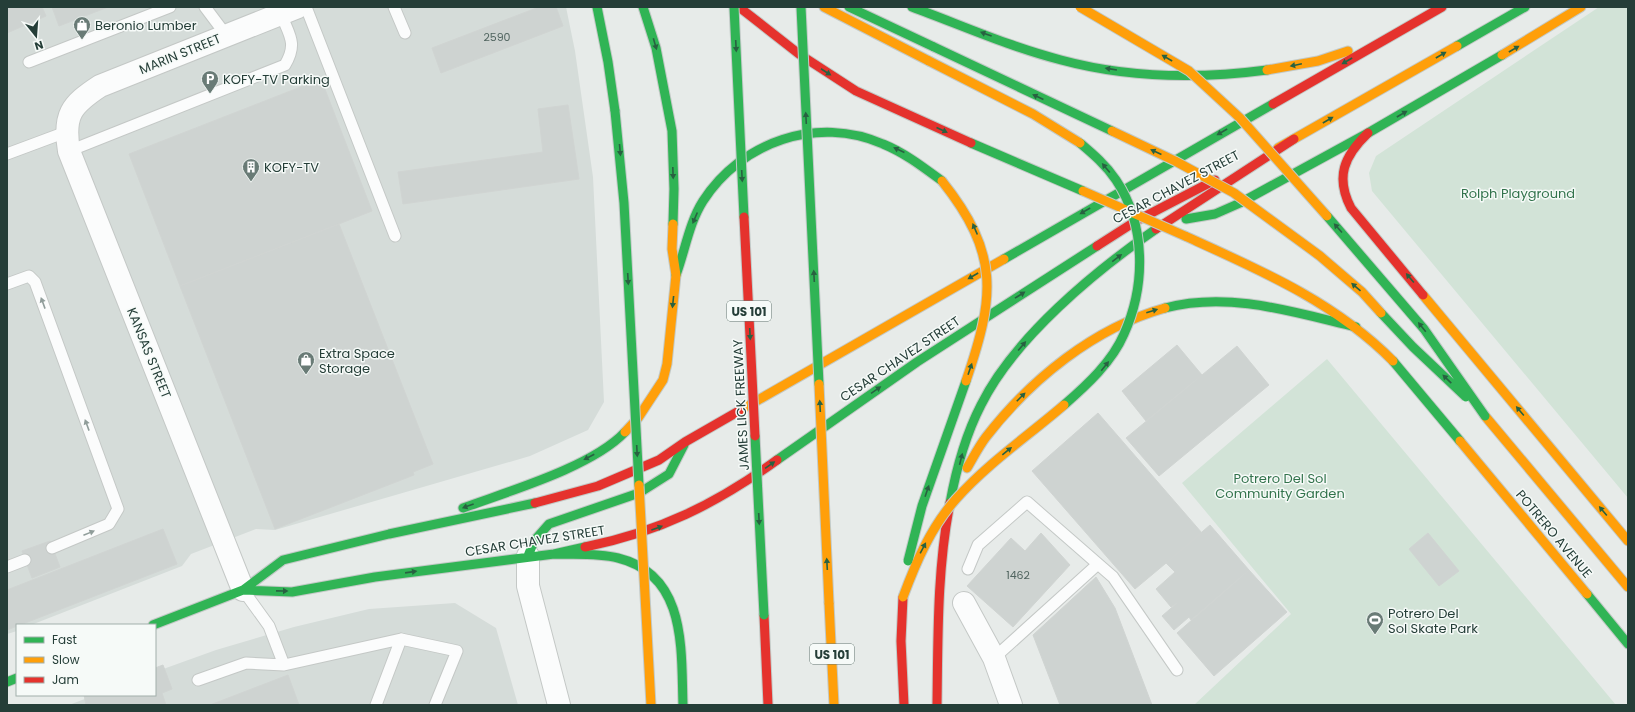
<svg xmlns="http://www.w3.org/2000/svg" width="1635" height="712" font-family="Poppins,sans-serif">
<style>
.built{fill:#d5dcd9}
.green{fill:#d2e3d7}
.building{fill:#ced3d1;stroke:#d0d4d2}
.lines{fill:none;stroke-linecap:round;stroke-linejoin:round}
.lane-casing{stroke:#c4c8c6;stroke-width:13}
.street-casing{stroke:#c4c8c6;stroke-width:24}
.fast-casing{stroke:#c3c9c6;stroke-width:11}
.slow-casing{stroke:#c3c9c6;stroke-width:11}
.jam-casing{stroke:#c3c9c6;stroke-width:11}
.lane{stroke:#fbfcfc;stroke-width:11}
.street{stroke:#fbfcfc;stroke-width:22}
.fast{stroke:#30b455;stroke-width:9}
.slow{stroke:#ff9f0a;stroke-width:9}
.jam{stroke:#e5322d;stroke-width:9}
.fast-bridge-casing{stroke:#c2cac8;stroke-width:11;stroke-linecap:butt}
.slow-bridge-casing{stroke:#c2cac8;stroke-width:11;stroke-linecap:butt}
.jam-bridge-casing{stroke:#c2cac8;stroke-width:11;stroke-linecap:butt}
.fast-bridge{stroke:#30b455;stroke-width:9}
.slow-bridge{stroke:#ff9f0a;stroke-width:9}
.jam-bridge{stroke:#e5322d;stroke-width:9}
.oneway{fill:#286141}
.oneway2{fill:#909d9a}
.labels{text-anchor:middle;dominant-baseline:central;stroke-width:3;stroke-linejoin:round;paint-order:stroke}
.number-label{font-size:11px;fill:#50645f}
.shield{fill:#f6faf8;stroke:#647672;stroke-width:1}
.shield-label{font-size:12px;font-weight:bold;fill:#253e38}
.poi-label{font-size:13px;fill:#253e38;stroke:#f6faf8;text-anchor:start}
.street-label{font-size:13px;fill:#253e38;stroke:#f6faf8}
.park-label{font-size:13px;fill:#32734c;stroke:#f6faf8}
</style>
<rect width="100%" height="100%" fill="#e7ebe9"/>
<!-- built -->
<path class="built" d="M7 7H566L575 51 593 177 604 402 588 430 530 456 275 530 256 529 191 554 182 566 31 625H17V631L7 634Z
M455 603 496 628 518 705H69L95 695H155V672L216 650 294 627 369 609Z"/>
<!-- green -->
<path class="green" d="M1599 7H1628V498L1372 191 1369 173 1376 156Z
M1327 359 1616 705H1194L1291 614 1182 483Z"/>
<!-- building -->
<path class="building" d="M7 7H42L46 16 7 33Z
M52 7H108L59 26Z
M539 7H556L563 26 441 73 432 48Z
M321 79 372 211 180 286 129 154Z
M568 105 579 179 403 204 398 172 543 152 538 109Z
M339 224 433 464 413 472 414 475 275 529 180 286Z
M1177 345 1202 375 1146 421 1122 391Z
M1237 346 1269 385 1159 476 1126 438Z
M1098 413 1202 533 1135 589 1032 471Z
M1210 525 1249 570 1191 620 1189 617 1174 630 1162 616 1177 603 1171 607 1156 589 1175 572 1166 563Z
M163 529 177 564 7 630V590Z
M1041 533 1070 565 1013 627 967 586 1011 538 1025 551Z
M1428 533 1459 571 1439 586 1409 549Z
M50 541 60 567 32 578 22 551Z
M1249 570 1287 612 1214 676 1177 633Z
M1096 577 1115 608 1152 705H1060L1033 635Z
M163 665 172 689 162 693 166 705H86L84 695H155V668Z
M288 675 299 705H210Z"/>
<g class="lines">
<!-- lane casing -->
<g class="lane-casing">
<path id="lane" d="M205 7 226 35
M306 7 395 236
M394 7 405 33
M29 62 170 7
M69 151 285 65C298 43 289 35 281 14
M7 154 66 132
M7 284 29 276 35 282 118 509 109 524 52 548
M7 567 25 560
M968 569 978 545 1027 502 1098 564
M243 590 269 626 284 665 401 639 457 651 435 705
M994 658 1098 564 1113 577 1177 670
M198 680 246 663 284 665
M376 705 401 639"/>
</g>
<!-- street casing -->
<g class="street-casing">
<path id="street" d="M528 556V586L559 705
M243 590 69 151C63 115 71 105 100 86L298 7
M964 603 994 658 1011 705"/>
</g>
<!-- fast casing -->
<g class="fast-casing">
<path id="fast" d="M597 7 608 62 615 111
M643 7 656 48 672 131 674 189 673 224
M849 7 934 47
M912 7C961 25 1010 47 1061 60 1128 78 1199 79 1267 70
M1457 46 1525 7
M971 143 1083 191
M1186 219 1215 214 1240 203 1368 133 1502 55
M1004 259 1273 104
M676 275C685 251 689 223 703 201 741 142 817 115 883 144 905 153 923 167 942 181
M1165 308C1229 291 1293 312 1356 327
M1393 361 1460 441
M777 460 917 362 1097 246
M950 503C956 470 965 436 981 405 1014 338 1095 271 1156 229
M463 508C509 491 592 467 625 432
M554 554C575 555 597 553 618 558 687 575 681 649 683 705
M528 556 534 541 549 524 639 493 669 474 684 445
M243 590 292 592 375 577 554 554 585 547
M1587 594 1628 644
M153 625 243 590 283 560 389 534 535 503
M7 682 17 678"/>
</g>
<!-- slow casing -->
<g class="slow-casing">
<path id="slow" d="M824 7 929 61
M1502 55 1581 7
M1267 70 1318 61 1348 51
M1278 148 1457 46
M1185 236C1260 270 1335 302 1393 361
M1423 295 1628 541
M739 411 1004 259
M1485 416 1628 587
M625 432 638 418 663 380 667 364 676 275 672 249 673 224
M1460 441 1587 594
M967 468C973 458 979 446 986 437 1031 379 1094 328 1165 308
M829 603 834 705"/>
</g>
<!-- jam casing -->
<g class="jam-casing">
<path id="jam" d="M739 7 799 54 856 91 971 143
M1273 104 1442 7
M1368 133C1344 156 1335 177 1351 208L1423 295
M1156 229 1294 139
M1097 246 1136 221 1215 180
M535 503 598 486 659 460 685 442 739 411
M585 547C659 532 716 504 777 460
M903 597 901 641 904 705
M764 615 768 705
M937 705C938 638 937 569 950 503"/>
</g>
<!-- lane -->
<use href="#lane" class="lane"/>
<!-- street -->
<use href="#street" class="street"/>
<!-- fast -->
<use href="#fast" class="fast"/>
<!-- slow -->
<use href="#slow" class="slow"/>
<!-- jam -->
<use href="#jam" class="jam"/>
<!-- fast-bridge casing -->
<g class="fast-bridge-casing">
<path id="fast-bridge" d="M734 7 744 217
M801 7 819 384
M934 47 1112 131
M615 111 624 203 639 485
M1327 216 1424 329 1485 416
M1381 313 1413 347 1466 397
M1064 405C1087 385 1112 362 1124 334 1146 285 1146 225 1116 180 1106 165 1093 154 1080 143
M755 436 764 615
M908 561 922 506 966 381"/>
</g>
<!-- slow-bridge casing -->
<g class="slow-bridge-casing">
<path id="slow-bridge" d="M1080 7 1189 71 1240 118 1327 216
M929 61 1033 114 1080 143
M1112 131 1175 161 1234 193 1320 256 1362 292 1381 313
M942 181C1000 254 995 296 966 381
M1083 191 1185 236
M819 384 829 603
M639 485 651 705
M903 597C916 562 931 527 956 499 988 463 1028 436 1064 405"/>
</g>
<!-- jam-bridge casing -->
<g class="jam-bridge-casing">
<path id="jam-bridge" d="M744 217 755 436"/>
</g>
<!-- fast-bridge -->
<use href="#fast-bridge" class="fast-bridge"/>
<!-- slow-bridge -->
<use href="#slow-bridge" class="slow-bridge"/>
<!-- jam-bridge -->
<use href="#jam-bridge" class="jam-bridge"/>
</g>
<!-- one-way arrows -->
<defs><path id="oneway-solid" d="M-6-.8H1V-3.2L6.5 0L1 3.2V.8H-6Z"/></defs>
<g class="oneway">
<use href="#oneway-solid" transform="translate(986 34) rotate(-160)"/>
<use href="#oneway-solid" transform="translate(655 44) rotate(74)"/>
<use href="#oneway-solid" transform="translate(736 46) rotate(87)"/>
<use href="#oneway-solid" transform="translate(1514 49) rotate(-30)"/>
<use href="#oneway-solid" transform="translate(1441 55) rotate(-30)"/>
<use href="#oneway-solid" transform="translate(1167 58) rotate(-150)"/>
<use href="#oneway-solid" transform="translate(1347 61) rotate(150)"/>
<use href="#oneway-solid" transform="translate(1296 65) rotate(168)"/>
<use href="#oneway-solid" transform="translate(1111 69) rotate(-171)"/>
<use href="#oneway-solid" transform="translate(826 72) rotate(33)"/>
<use href="#oneway-solid" transform="translate(1038 97) rotate(-155)"/>
<use href="#oneway-solid" transform="translate(1402 114) rotate(-30)"/>
<use href="#oneway-solid" transform="translate(806 118) rotate(-93)"/>
<use href="#oneway-solid" transform="translate(1328 120) rotate(-30)"/>
<use href="#oneway-solid" transform="translate(942 130) rotate(24)"/>
<use href="#oneway-solid" transform="translate(1222 132) rotate(150)"/>
<use href="#oneway-solid" transform="translate(620 150) rotate(85)"/>
<use href="#oneway-solid" transform="translate(899 150) rotate(-155)"/>
<use href="#oneway-solid" transform="translate(1156 152) rotate(-155)"/>
<use href="#oneway-solid" transform="translate(1106 168) rotate(-130)"/>
<use href="#oneway-solid" transform="translate(673 173) rotate(88)"/>
<use href="#oneway-solid" transform="translate(742 176) rotate(87)"/>
<use href="#oneway-solid" transform="translate(1085 211) rotate(150)"/>
<use href="#oneway-solid" transform="translate(695 218) rotate(113)"/>
<use href="#oneway-solid" transform="translate(1338 228) rotate(-132)"/>
<use href="#oneway-solid" transform="translate(975 229) rotate(-113)"/>
<use href="#oneway-solid" transform="translate(1117 258) rotate(-37)"/>
<use href="#oneway-solid" transform="translate(814 276) rotate(-93)"/>
<use href="#oneway-solid" transform="translate(973 276) rotate(150)"/>
<use href="#oneway-solid" transform="translate(1410 278) rotate(-130)"/>
<use href="#oneway-solid" transform="translate(628 279) rotate(87)"/>
<use href="#oneway-solid" transform="translate(1356 287) rotate(-139)"/>
<use href="#oneway-solid" transform="translate(1020 295) rotate(-32)"/>
<use href="#oneway-solid" transform="translate(673 302) rotate(96)"/>
<use href="#oneway-solid" transform="translate(1152 311) rotate(-18)"/>
<use href="#oneway-solid" transform="translate(1422 327) rotate(-129)"/>
<use href="#oneway-solid" transform="translate(750 334) rotate(87)"/>
<use href="#oneway-solid" transform="translate(1022 346) rotate(-50)"/>
<use href="#oneway-solid" transform="translate(1105 366) rotate(-51)"/>
<use href="#oneway-solid" transform="translate(970 369) rotate(-71)"/>
<use href="#oneway-solid" transform="translate(1447 379) rotate(-136)"/>
<use href="#oneway-solid" transform="translate(876 390) rotate(-35)"/>
<use href="#oneway-solid" transform="translate(1021 397) rotate(-45)"/>
<use href="#oneway-solid" transform="translate(820 406) rotate(-93)"/>
<use href="#oneway-solid" transform="translate(1520 411) rotate(-130)"/>
<use href="#oneway-solid" transform="translate(637 451) rotate(87)"/>
<use href="#oneway-solid" transform="translate(1007 451) rotate(-39)"/>
<use href="#oneway-solid" transform="translate(589 457) rotate(152)"/>
<use href="#oneway-solid" transform="translate(961 459) rotate(-76)"/>
<use href="#oneway-solid" transform="translate(770 465) rotate(-35)"/>
<use href="#oneway-solid" transform="translate(927 491) rotate(-71)"/>
<use href="#oneway-solid" transform="translate(468 506) rotate(160)"/>
<use href="#oneway-solid" transform="translate(1603 511) rotate(-130)"/>
<use href="#oneway-solid" transform="translate(759 519) rotate(87)"/>
<use href="#oneway-solid" transform="translate(657 528) rotate(-20)"/>
<use href="#oneway-solid" transform="translate(923 548) rotate(-62)"/>
<use href="#oneway-solid" transform="translate(827 564) rotate(-93)"/>
<use href="#oneway-solid" transform="translate(411 572) rotate(-8)"/>
<use href="#oneway-solid" transform="translate(282 591) rotate(1)"/>
</g>
<g class="oneway2">
<use href="#oneway-solid" transform="translate(43 303) rotate(-110)"/>
<use href="#oneway-solid" transform="translate(87 425) rotate(-110)"/>
<use href="#oneway-solid" transform="translate(89 533) rotate(-22)"/>
</g>
<!-- icons -->
<defs>
<g id="shop-pin" transform="scale(0.9)"><path d="M0 17L-7.5 6A9.5 9.5 0 1 1 7.5 6Z" fill="#697b76" stroke="#f6faf8"/><path d="M-5-2.5h2.3a2.7 3.5 0 0 1 5.4 0H5L5.5 6h-11ZM-1.5-2.5h3a1.5 2.3 0 0 0-3 0Z" fill="#fff"/></g>
<g id="parking-pin" transform="scale(0.9)"><path d="M0 17L-7.5 6A9.5 9.5 0 1 1 7.5 6Z" fill="#697b76" stroke="#f6faf8"/><path d="M-3.5-5.5H1a3.5 3.5 0 0 1 0 7H-1V5.5H-3.5ZM-1-3.4V-.6H.8a1.4 1.4 0 0 0 0-2.8Z" fill="#fff"/></g>
<g id="building-pin" transform="scale(0.9)"><path d="M0 17L-7.5 6A9.5 9.5 0 1 1 7.5 6Z" fill="#697b76" stroke="#f6faf8"/><path d="M-4-6H4V6H1V3H-1V6H-4ZM-2.5-4.3h1.7v1.8h-1.7ZM.8-4.3h1.7v1.8H.8ZM-2.5-1h1.7V.8h-1.7ZM.8-1h1.7V.8H.8Z" fill="#fff"/></g>
<g id="stadium-pin" transform="scale(0.9)"><path d="M0 17L-7.5 6A9.5 9.5 0 1 1 7.5 6Z" fill="#697b76" stroke="#f6faf8"/><path d="M0-5a6.5 5 0 1 0 0 10a6.5 5 0 1 0 0-10ZM-3.5-1.8h7v3.6h-7Z" fill="#fff"/></g>
</defs>
<g fill-rule="evenodd">
<use href="#shop-pin" x="82" y="25"/>
<use href="#parking-pin" x="210" y="79"/>
<use href="#building-pin" x="251" y="167"/>
<use href="#shop-pin" x="306" y="360"/>
<use href="#stadium-pin" x="1375" y="620"/>
</g>
<g class="labels">
<!-- number labels -->
<g class="number-label">
<text x="497" y="37">2590</text>
<text x="1018" y="575">1462</text>
</g>
<!-- shield labels -->
<g class="shield">
<rect x="727" y="301" width="44" height="20" rx="3"/>
<rect x="810" y="644" width="44" height="20" rx="3"/>
</g>
<g class="shield-label">
<text x="749" y="311">US 101</text>
<text x="832" y="654">US 101</text>
</g>
<!-- poi labels -->
<g class="poi-label">
<text x="95" y="25">Beronio Lumber</text>
<text x="223" y="79">KOFY-TV Parking</text>
<text x="264" y="167">KOFY-TV</text>
<text x="319" y="353">Extra Space<tspan x="319" dy="15">Storage</tspan></text>
<text x="1388" y="613">Potrero Del<tspan x="1388" dy="15">Sol Skate Park</tspan></text>
</g>
<!-- street labels -->
<g class="street-label">
<text transform="translate(180 54) rotate(-22)">MARIN STREET</text>
<text transform="translate(1176 187) rotate(-28)">CESAR CHAVEZ STREET</text>
<text transform="translate(149 353) rotate(68)">KANSAS STREET</text>
<text transform="translate(900 359) rotate(-34)">CESAR CHAVEZ STREET</text>
<text transform="translate(741 405) rotate(-93)">JAMES LICK FREEWAY</text>
<text transform="translate(1554 534) rotate(50)">POTRERO AVENUE</text>
<text transform="translate(535 541) rotate(-9)">CESAR CHAVEZ STREET</text>
</g>
<!-- park labels -->
<g class="park-label">
<text x="1518" y="193">Rolph Playground</text>
<text x="1280" y="478">Potrero Del Sol<tspan x="1280" dy="15">Community Garden</tspan></text>
</g>
</g>
<!-- border -->
<rect width="1635" height="712" fill="none" stroke="#253e38" stroke-width="16"/>
<!-- legend -->
<rect x="16" y="624" width="140" height="72" fill="#f6faf8" stroke="#a2afab"/>
<rect x="24" y="637" width="20" height="6" fill="#30b455" stroke="#a2afab"/>
<text x="52" y="644" font-size="12" fill="#253e38">Fast</text>
<rect x="24" y="657" width="20" height="6" fill="#ff9f0a" stroke="#a2afab"/>
<text x="52" y="664" font-size="12" fill="#253e38">Slow</text>
<rect x="24" y="677" width="20" height="6" fill="#e5322d" stroke="#a2afab"/>
<text x="52" y="684" font-size="12" fill="#253e38">Jam</text>
<!-- north arrow -->
<g transform="translate(36 36) rotate(163)" stroke="#f6faf8" stroke-width="3" paint-order="stroke">
<path d="M0-3L7 15L0 10L-7 15Z" fill="#253e38"/>
<text y="-6" font-size="11" font-weight="bold" text-anchor="middle" fill="#253e38">N</text>
</g>
</svg>
